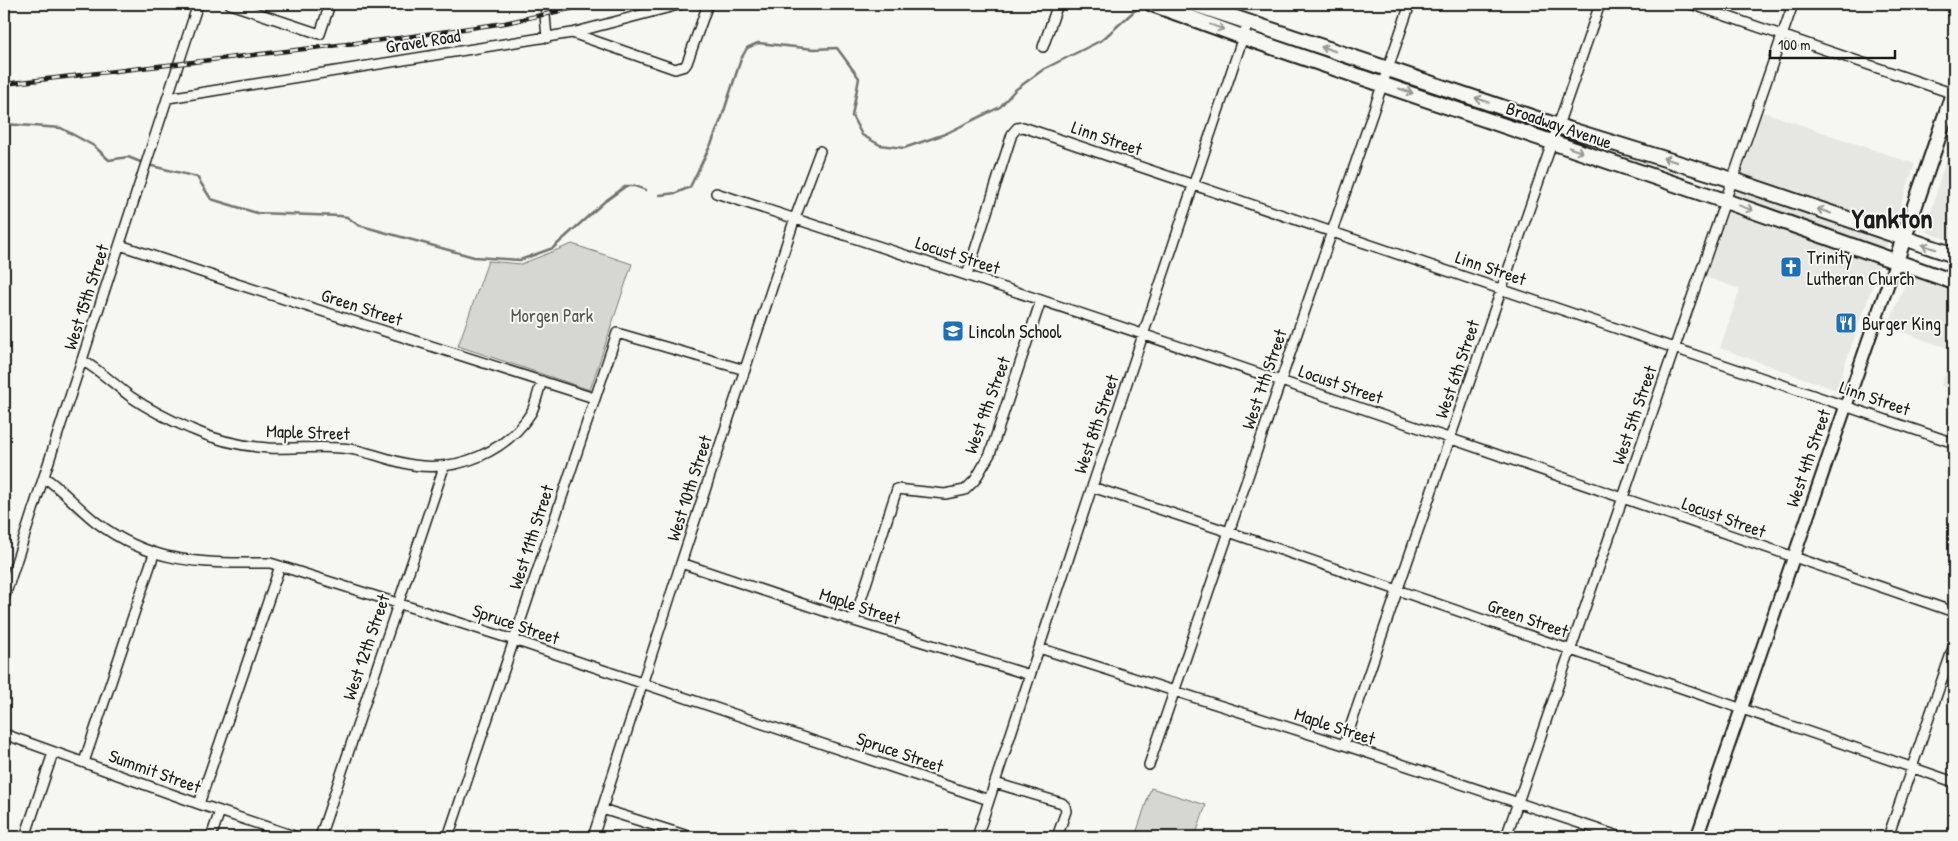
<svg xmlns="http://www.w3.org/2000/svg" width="1958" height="841" font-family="'Patrick Hand',sans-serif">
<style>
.built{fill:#e6e6e2}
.green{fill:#d6d6d2;stroke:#797977}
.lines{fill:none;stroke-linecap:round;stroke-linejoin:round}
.stream{stroke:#727271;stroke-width:2.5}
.minor-casing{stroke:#1c1c1c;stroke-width:12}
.major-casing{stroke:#1c1c1c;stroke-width:15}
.highway-casing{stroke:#1c1c1c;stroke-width:18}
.minor{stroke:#f6f6f2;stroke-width:9}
.major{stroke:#f6f6f2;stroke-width:11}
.highway{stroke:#f6f6f2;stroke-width:14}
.rail-casing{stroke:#1c1c1c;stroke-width:4.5}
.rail{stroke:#f6f6f2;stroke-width:2.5;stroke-dasharray:8;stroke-linecap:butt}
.oneway{stroke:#949492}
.labels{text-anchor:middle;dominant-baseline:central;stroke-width:4;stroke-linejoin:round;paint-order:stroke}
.street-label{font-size:18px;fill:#1c1c1c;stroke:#f6f6f2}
.poi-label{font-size:18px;fill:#1c1c1c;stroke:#f6f6f2;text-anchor:start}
.park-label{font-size:18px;fill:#545453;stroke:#f6f6f2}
.town-label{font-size:28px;font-weight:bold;fill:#1c1c1c;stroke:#f6f6f2}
</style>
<rect width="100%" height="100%" fill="#f6f6f2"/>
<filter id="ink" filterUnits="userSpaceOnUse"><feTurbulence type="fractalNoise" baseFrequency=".02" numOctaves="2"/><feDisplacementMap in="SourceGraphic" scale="10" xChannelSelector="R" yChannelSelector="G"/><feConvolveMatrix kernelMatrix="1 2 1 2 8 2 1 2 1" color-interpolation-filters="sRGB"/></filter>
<g filter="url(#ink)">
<!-- built -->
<path class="built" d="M1763 112 1915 164 1836 390 1720 348 1740 289 1706 277Z
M1954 135V242L1926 232 1940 179Z
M1909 273 1954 288V390L1941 386 1953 350 1888 327Z"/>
<!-- green -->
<path class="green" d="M572 244 632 264 590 390 458 346 488 261 521 264Z
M1151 788 1206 805 1195 837H1135Z"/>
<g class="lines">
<!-- stream -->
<path class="stream" d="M4 124 61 128 94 146 109 160 128 157 143 163
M148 165 197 177 211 199 257 213 340 216 347 217 358 225 474 257 520 260 553 248 604 202 626 186H635L646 190
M660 195 676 193 690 187 712 142 722 117 741 59 747 48 758 43 814 49 837 48 859 78 852 116 862 135 880 145 904 148 945 134 1000 107 1015 90 1044 69 1102 40 1142 4"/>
<!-- minor casing -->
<g class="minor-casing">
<path id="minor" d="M230 4 320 34 330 4
M1691 4 1954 94
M572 33 675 69 685 66 687 63 708 4
M547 38 545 15 548 4
M1043 47 1058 4
M168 98 572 33 682 4
M716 193C981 279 1244 368 1507 458 1656 509 1805 562 1954 612
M120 245 234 283 594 398
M967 275 1012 134 1017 128 1023 127 1954 443
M83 361C101 371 115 385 131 397 150 410 170 420 191 429 215 440 241 446 268 448 292 449 316 446 340 448 365 449 388 461 413 465 458 472 506 452 531 413 536 404 538 391 542 381
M44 477C63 490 78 508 96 522 153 565 202 563 270 563L280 566 514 640 989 800
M1092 487 1229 532 1954 782
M681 563 854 621 1030 675
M4 599 198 4
M854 621 897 489 945 494 965 490 975 480 990 454 1041 300
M1039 648 1344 745 1621 837
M4 734 199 804 297 837
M1344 745 1600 4
M84 762 154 554
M1149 765 1410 4
M995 783 1062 803 1065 806 1066 811 1057 837
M199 804 280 566
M602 809 691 837
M25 837 53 753
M211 837 220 811
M320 837 444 467
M448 837 617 333 745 370
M593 837 681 563 795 218 820 151
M977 837 1092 487 1248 22
M1506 837 1793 4
M1888 837 1954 645"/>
</g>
<!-- major casing -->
<g class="major-casing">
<path id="major" d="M1697 837 1896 261"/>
</g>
<!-- highway casing -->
<g class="highway-casing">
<path id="highway" d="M1152 4 1243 37 1725 201 1954 282
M1194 4 1558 126 1733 180 1954 255
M1896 261 1954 91"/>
</g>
<!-- minor -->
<use href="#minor" class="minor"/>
<!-- major -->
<use href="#major" class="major"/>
<!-- highway -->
<use href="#highway" class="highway"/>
<!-- rail casing -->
<g class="rail-casing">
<path id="rail" d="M4 84 399 38 505 23 592 4"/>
</g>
<!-- rail -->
<use href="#rail" class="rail"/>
</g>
<!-- one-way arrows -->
<defs><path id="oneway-shaft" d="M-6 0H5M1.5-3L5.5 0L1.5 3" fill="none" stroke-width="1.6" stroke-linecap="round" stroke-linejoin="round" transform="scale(1.25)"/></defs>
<g class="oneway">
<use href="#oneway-shaft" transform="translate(1217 27) rotate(20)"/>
<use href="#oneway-shaft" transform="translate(1328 49) rotate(-162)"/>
<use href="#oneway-shaft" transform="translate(1406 91) rotate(19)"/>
<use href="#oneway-shaft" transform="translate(1482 100) rotate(-161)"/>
<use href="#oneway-shaft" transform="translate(1576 150) rotate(19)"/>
<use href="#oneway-shaft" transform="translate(1670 160) rotate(-163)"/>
<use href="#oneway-shaft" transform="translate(1746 208) rotate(20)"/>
<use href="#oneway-shaft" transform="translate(1824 211) rotate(-161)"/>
<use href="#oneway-shaft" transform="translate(1929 247) rotate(-162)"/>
</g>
</g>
<!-- icons -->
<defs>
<g id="church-square" transform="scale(1.125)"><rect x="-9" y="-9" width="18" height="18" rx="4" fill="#1f6fb2" stroke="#f6f6f2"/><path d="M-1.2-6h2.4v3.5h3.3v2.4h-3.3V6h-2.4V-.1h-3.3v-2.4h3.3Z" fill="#fff"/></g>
<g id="restaurant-square" transform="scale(1.125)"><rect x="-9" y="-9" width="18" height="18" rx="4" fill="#1f6fb2" stroke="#f6f6f2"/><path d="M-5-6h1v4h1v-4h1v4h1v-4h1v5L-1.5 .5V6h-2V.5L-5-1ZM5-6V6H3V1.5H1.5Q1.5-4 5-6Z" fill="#fff"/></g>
<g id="school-square" transform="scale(1.125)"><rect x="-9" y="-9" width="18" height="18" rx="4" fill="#1f6fb2" stroke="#f6f6f2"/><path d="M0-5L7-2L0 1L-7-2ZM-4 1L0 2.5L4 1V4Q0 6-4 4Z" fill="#fff"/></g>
</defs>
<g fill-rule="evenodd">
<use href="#church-square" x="1791" y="267"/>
<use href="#restaurant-square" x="1846" y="323"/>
<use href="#school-square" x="953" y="331"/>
</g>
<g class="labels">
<!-- street labels -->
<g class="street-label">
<text transform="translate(423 41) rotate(-9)">Gravel Road</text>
<text transform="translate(1559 125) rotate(19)">Broadway Avenue</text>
<text transform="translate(1107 138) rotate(19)">Linn Street</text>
<text transform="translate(958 255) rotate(18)">Locust Street</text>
<text transform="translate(1491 268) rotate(19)">Linn Street</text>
<text transform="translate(86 297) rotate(-72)">West 15th Street</text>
<text transform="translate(362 307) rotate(18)">Green Street</text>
<text transform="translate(1457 369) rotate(-71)">West 6th Street</text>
<text transform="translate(1264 379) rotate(-71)">West 7th Street</text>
<text transform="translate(1341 384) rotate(19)">Locust Street</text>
<text transform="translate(1875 398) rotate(19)">Linn Street</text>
<text transform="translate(987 405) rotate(-70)">West 9th Street</text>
<text transform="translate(1634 415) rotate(-71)">West 5th Street</text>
<text transform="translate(1096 424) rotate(-71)">West 8th Street</text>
<text transform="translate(308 432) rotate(2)">Maple Street</text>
<text transform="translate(1808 458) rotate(-71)">West 4th Street</text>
<text transform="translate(689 488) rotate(-72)">West 10th Street</text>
<text transform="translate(1724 517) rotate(20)">Locust Street</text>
<text transform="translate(531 537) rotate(-72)">West 11th Street</text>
<text transform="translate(860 606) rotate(18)">Maple Street</text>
<text transform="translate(1528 618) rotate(19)">Green Street</text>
<text transform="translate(516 624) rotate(19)">Spruce Street</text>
<text transform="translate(366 647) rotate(-71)">West 12th Street</text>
<text transform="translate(1335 726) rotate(18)">Maple Street</text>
<text transform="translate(900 752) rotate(19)">Spruce Street</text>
<text transform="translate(155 771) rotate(20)">Summit Street</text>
</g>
<!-- poi labels -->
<g class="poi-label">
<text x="1807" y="257">Trinity<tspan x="1807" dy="21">Lutheran Church</tspan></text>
<text x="1862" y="323">Burger King</text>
<text x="969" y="331">Lincoln School</text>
</g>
<!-- park labels -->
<g class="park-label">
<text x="552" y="315">Morgen Park</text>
</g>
<!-- town labels -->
<g class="town-label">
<text x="1892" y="218">Yankton</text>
</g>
</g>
<!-- margin -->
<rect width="1958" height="841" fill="none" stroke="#f6f6f2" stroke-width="20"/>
<rect x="10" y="10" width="1938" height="821" fill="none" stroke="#1c1c1c" stroke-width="2" filter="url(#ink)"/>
<!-- scale -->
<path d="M1770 50v8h125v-8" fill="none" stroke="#1c1c1c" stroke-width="2.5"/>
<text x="1778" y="50" font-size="15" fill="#1c1c1c" stroke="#f6f6f2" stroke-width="4" paint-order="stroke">100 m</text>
</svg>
